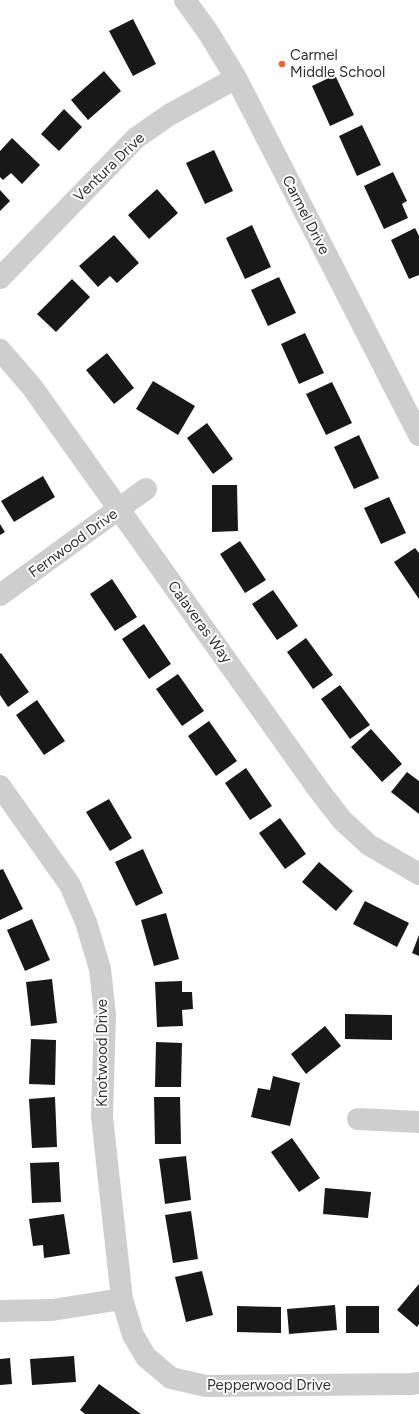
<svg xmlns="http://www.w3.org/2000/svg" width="419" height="1414" font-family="Figtree,sans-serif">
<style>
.building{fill:#181818}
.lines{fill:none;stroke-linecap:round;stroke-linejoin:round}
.minor{stroke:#cecece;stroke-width:22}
.tertiary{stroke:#cecece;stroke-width:22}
.poi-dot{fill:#e96632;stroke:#fff;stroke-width:1.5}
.labels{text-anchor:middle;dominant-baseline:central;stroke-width:4;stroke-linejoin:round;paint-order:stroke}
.poi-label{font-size:15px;fill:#313131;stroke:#fff;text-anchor:start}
.street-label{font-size:15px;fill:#313131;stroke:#fff}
</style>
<rect width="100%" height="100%" fill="#fff"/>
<!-- building -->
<path class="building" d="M133 19 156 64 133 76 109 31Z
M104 71 121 91 88 120 71 100Z
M335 75 354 115 330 126 312 86Z
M64 109 82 127 59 151 41 134Z
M362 125 381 165 357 176 339 136Z
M12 138 40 165 22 184 11 173 3 180 0 177V151Z
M214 150 233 191 205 204 186 163Z
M393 172 407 201 402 204 408 218 384 229 364 186Z
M157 189 178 213 149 239 128 215Z
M0 190 10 201 0 211Z
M252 225 271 267 245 279 226 238Z
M415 228 419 236V275L409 279 391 240Z
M114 235 139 263 117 283 110 276 98 287 79 266Z
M279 277 296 313 268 326 251 290Z
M72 279 90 297 56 332 37 314Z
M305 333 324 373 299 384 281 344Z
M107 353 134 388 114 404 86 370Z
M153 381 195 406 178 435 136 409Z
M332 382 352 423 326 435 306 394Z
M207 423 233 459 213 474 187 438Z
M359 435 379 478 354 489 334 447Z
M43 476 55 497 14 522 1 501Z
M212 485H237L238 531 212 532Z
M389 497 406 533 381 544 364 508Z
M0 524 5 532 0 535Z
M240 541 266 580 245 593 220 554Z
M415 548 419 553V599L394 562Z
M112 579 137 617 115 631 90 594Z
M273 590 298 626 277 640 252 604Z
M144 624 171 664 149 679 122 639Z
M306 638 333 675 313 689 287 652Z
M1 653 29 692 8 707 0 695V654Z
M178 674 204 711 182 726 156 689Z
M340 685 370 725 350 739 321 699Z
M37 700 65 741 44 755 16 715Z
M209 721 237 761 216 776 188 736Z
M371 729 402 764 382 782 351 747Z
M246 768 272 806 250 820 225 783Z
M407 772 419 781V814L391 792Z
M109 799 132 838 110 851 86 812Z
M280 818 306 854 285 869 259 833Z
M143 849 163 893 136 906 115 862Z
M319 862 353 891 336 911 302 882Z
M3 869 23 909 0 920V870Z
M365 901 409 923 397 947 353 924Z
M166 913 179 959 154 966 141 920Z
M32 919 50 960 25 971 7 930Z
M419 935V956L412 953Z
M52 979 57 1023 31 1026 26 982Z
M182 981V992H192L193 1009 182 1010 183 1026 157 1027 155 982Z
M345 1014 392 1015V1040L345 1039Z
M325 1026 341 1046 306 1074 291 1054Z
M31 1039 56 1040 55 1085 29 1084Z
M156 1042 182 1043 181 1087H155Z
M273 1076 300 1083 290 1126 251 1117 258 1088 270 1090Z
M55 1097 57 1147 32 1148 29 1099Z
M154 1097H180L181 1144H155Z
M292 1138 320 1178 299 1192 271 1152Z
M186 1156 191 1200 165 1204 159 1159Z
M59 1162 61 1202 32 1203 30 1163Z
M325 1188 371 1192 368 1218 323 1214Z
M191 1211 198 1259 173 1263 165 1215Z
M64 1214 70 1254 44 1258 43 1245 33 1246 29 1219Z
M202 1271 213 1315 186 1322 175 1277Z
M419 1284V1324L417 1327 397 1310Z
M335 1305 337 1330 289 1334 287 1309Z
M237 1306 281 1307V1333L237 1332Z
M346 1306H379V1333H346Z
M74 1356 76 1382 32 1385 30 1359Z
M10 1358 12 1384 0 1385V1359Z
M99 1384 141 1414H85L80 1410Z"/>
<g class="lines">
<!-- minor -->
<path class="minor" d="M0 278 136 138 169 115 236 78
M0 350 32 387 318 789 342 820 369 845 419 874
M0 595 146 489
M0 786 70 885 86 922 100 969 105 1015 102 1117 122 1299 133 1335 146 1357 171 1378 206 1386 411 1384 419 1383
M358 1119 419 1122
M0 1311 52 1310 122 1299"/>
<!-- tertiary -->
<path class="tertiary" d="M185 0 208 32 236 78 419 435"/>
</g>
<!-- markers -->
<circle class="poi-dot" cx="282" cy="64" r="4"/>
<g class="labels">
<!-- poi labels -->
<g class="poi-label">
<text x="290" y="55">Carmel<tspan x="290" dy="17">Middle School</tspan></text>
</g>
<!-- street labels -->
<g class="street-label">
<text transform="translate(109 167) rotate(-44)">Ventura Drive</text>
<text transform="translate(306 215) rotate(63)">Carmel Drive</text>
<text transform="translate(73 543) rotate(-36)">Fernwood Drive</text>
<text transform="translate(200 622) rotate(54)">Calaveras Way</text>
<text transform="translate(102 1053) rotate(-90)">Knotwood Drive</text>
<text x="269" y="1385">Pepperwood Drive</text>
</g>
</g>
</svg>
